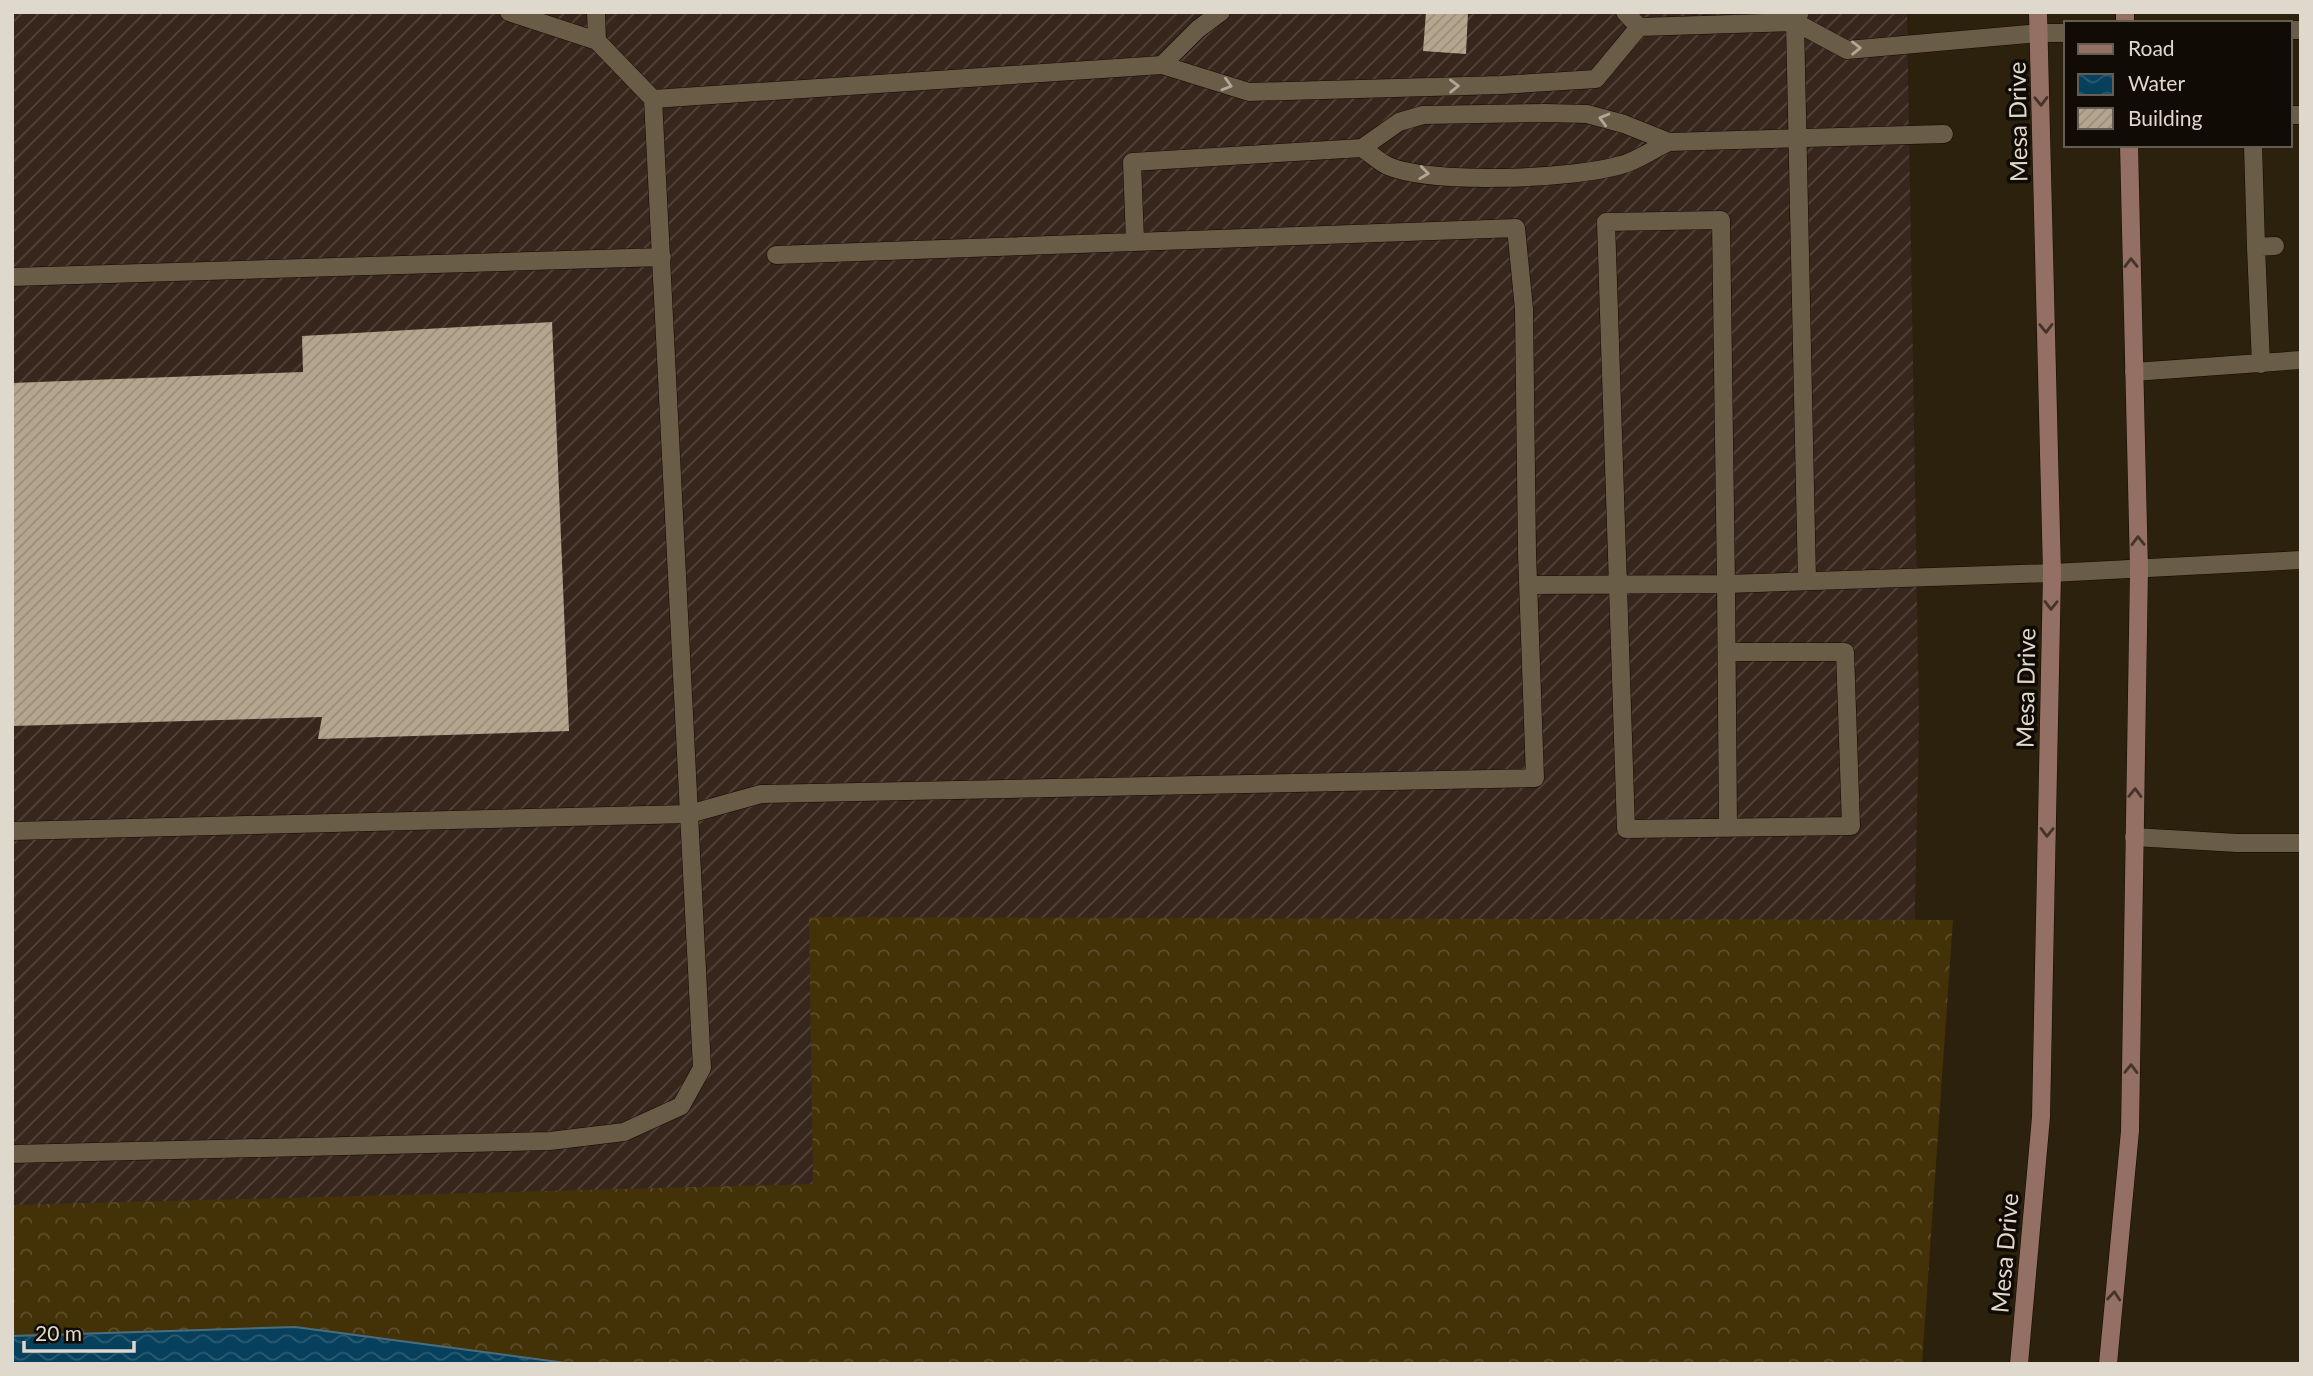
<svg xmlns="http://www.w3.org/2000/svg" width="2313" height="1376" font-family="Lato,sans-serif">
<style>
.industrial{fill:url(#industrial-furrows)}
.forest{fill:url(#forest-crowns)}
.water{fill:url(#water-waves);stroke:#486e7e;stroke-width:2}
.building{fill:url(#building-hatch)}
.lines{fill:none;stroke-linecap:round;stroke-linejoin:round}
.service-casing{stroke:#140a00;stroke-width:19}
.minor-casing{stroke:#140a00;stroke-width:19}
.secondary-casing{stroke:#140a00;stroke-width:19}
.service{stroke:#695d47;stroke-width:18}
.minor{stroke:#695d47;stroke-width:18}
.secondary{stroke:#937063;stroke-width:18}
.oneway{stroke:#b0a797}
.oneway2{stroke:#44332a}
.labels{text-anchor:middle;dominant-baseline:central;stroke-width:7;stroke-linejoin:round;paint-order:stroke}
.street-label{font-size:24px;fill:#dfd8cc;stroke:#100b04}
</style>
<defs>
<pattern id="industrial-furrows" width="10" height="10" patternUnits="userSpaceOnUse" patternTransform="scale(1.75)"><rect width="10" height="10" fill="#36261c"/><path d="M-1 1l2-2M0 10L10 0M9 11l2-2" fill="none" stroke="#53453c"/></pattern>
<pattern id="forest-crowns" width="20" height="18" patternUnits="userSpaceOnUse" patternTransform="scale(1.75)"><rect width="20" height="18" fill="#433108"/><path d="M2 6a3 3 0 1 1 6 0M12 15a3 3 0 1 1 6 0" fill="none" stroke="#5e4e2b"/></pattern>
<pattern id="water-waves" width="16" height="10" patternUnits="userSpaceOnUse" patternTransform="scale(1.75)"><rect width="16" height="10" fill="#07405c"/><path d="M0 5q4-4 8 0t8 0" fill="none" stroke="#2b5b72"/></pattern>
<pattern id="building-hatch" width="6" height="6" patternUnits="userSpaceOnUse" patternTransform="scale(1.75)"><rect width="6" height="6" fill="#b4a68e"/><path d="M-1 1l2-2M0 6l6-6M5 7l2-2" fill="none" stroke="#988d7a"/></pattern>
</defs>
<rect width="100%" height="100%" fill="#2b210c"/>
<!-- industrial -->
<path class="industrial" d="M12 12H1907L1919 720 1905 1364H12Z"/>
<!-- forest -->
<path class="forest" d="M809 917 1953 920 1922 1364H573L295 1327 12 1336V1205L813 1184Z"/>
<!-- water -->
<path class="water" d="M295 1327 573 1364H12V1336Z"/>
<!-- building -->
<path class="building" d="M1426 12H1468L1466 54 1423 51Z
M552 322 569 731 318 739 322 717 12 726V383L303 372 302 336Z"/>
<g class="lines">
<!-- service casing -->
<g class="service-casing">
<path id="service" d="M509 12 597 41 653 99
M596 12 597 41
M1625 12 1639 27 1795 22 1847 50 2039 33
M1800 12 1795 22 1807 581
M1162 65 1198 29 1221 12
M2290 115H2301
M2253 145 2256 247
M1362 148C1370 153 1379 162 1388 166 1433 185 1573 179 1621 165 1637 161 1653 149 1669 142
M1135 241 1132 162 1362 148 1399 122 1423 115 1545 113 1587 114 1624 124 1669 142 1944 134
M776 255 1516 228 1524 309 1527 553 1535 778 761 794 689 814 653 99 1162 65 1249 92 1501 85 1596 79 1639 27
M12 277 662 257
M2261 364 2256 247 2275 246
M2134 372 2301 360
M1528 585 1726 584 1728 828
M1727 652H1845L1851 826 1626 829 1606 222 1721 220 1726 584 2052 573 2301 560
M12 831 689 814 702 1068 681 1106 624 1132 550 1141 12 1154
M2134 837 2237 843H2301"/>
</g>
<!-- minor casing -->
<g class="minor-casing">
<path id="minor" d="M2290 30H2301
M2039 33H2066"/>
</g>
<!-- secondary casing -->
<g class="secondary-casing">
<path id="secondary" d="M2125 12V23
M2019 1364 2041 1117 2052 573 2038 12
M2108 1364 2130 1131 2139 569 2129 145"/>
</g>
<!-- service -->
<use href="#service" class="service"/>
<!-- minor -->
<use href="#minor" class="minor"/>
<!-- secondary -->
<use href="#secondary" class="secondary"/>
</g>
<!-- one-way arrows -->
<defs><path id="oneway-chevron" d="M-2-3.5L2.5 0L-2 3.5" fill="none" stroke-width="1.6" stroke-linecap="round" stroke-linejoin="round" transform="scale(1.75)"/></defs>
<g class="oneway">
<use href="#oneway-chevron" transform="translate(1856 48) rotate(-1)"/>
<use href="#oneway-chevron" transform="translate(1227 85) rotate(17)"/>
<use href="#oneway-chevron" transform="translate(1454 86) rotate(-1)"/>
<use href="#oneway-chevron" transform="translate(1604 119) rotate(-165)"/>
<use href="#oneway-chevron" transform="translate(1424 173) rotate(7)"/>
</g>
<g class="oneway2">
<use href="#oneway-chevron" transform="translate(2041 101) rotate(89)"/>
<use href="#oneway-chevron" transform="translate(2131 263) rotate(-91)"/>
<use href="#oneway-chevron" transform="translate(2046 328) rotate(89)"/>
<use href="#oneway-chevron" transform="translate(2138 541) rotate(-91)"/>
<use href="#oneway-chevron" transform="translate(2051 605) rotate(91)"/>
<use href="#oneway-chevron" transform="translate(2135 793) rotate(-89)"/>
<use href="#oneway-chevron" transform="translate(2047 832) rotate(91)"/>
<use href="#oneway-chevron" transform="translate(2131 1069) rotate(-89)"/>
<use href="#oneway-chevron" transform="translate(2114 1296) rotate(-85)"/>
</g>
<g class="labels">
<!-- street labels -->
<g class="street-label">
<text transform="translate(2017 122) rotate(-91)">Mesa Drive</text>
<text transform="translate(2025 688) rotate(-89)">Mesa Drive</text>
<text transform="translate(2004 1253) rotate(-85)">Mesa Drive</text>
</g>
</g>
<!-- border -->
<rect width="2313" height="1376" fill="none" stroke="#dfd8cc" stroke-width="28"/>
<!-- legend -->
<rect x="2064" y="21" width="228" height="126" fill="#100b04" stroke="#635d54" stroke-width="2"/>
<rect x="2078" y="44" width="35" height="10" fill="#937063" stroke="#635d54" stroke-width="2"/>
<text x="2128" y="56" font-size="21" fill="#dfd8cc">Road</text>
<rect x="2078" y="74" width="35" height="21" fill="url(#water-waves)" stroke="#635d54" stroke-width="2"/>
<text x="2128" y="91" font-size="21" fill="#dfd8cc">Water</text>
<rect x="2078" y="108" width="35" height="21" fill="url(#building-hatch)" stroke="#635d54" stroke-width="2"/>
<text x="2128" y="126" font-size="21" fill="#dfd8cc">Building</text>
<!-- scale -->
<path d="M24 1341v10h110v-10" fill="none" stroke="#dfd8cc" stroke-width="3.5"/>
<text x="35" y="1341" font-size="21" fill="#dfd8cc" stroke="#100b04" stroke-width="5" paint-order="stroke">20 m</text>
</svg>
